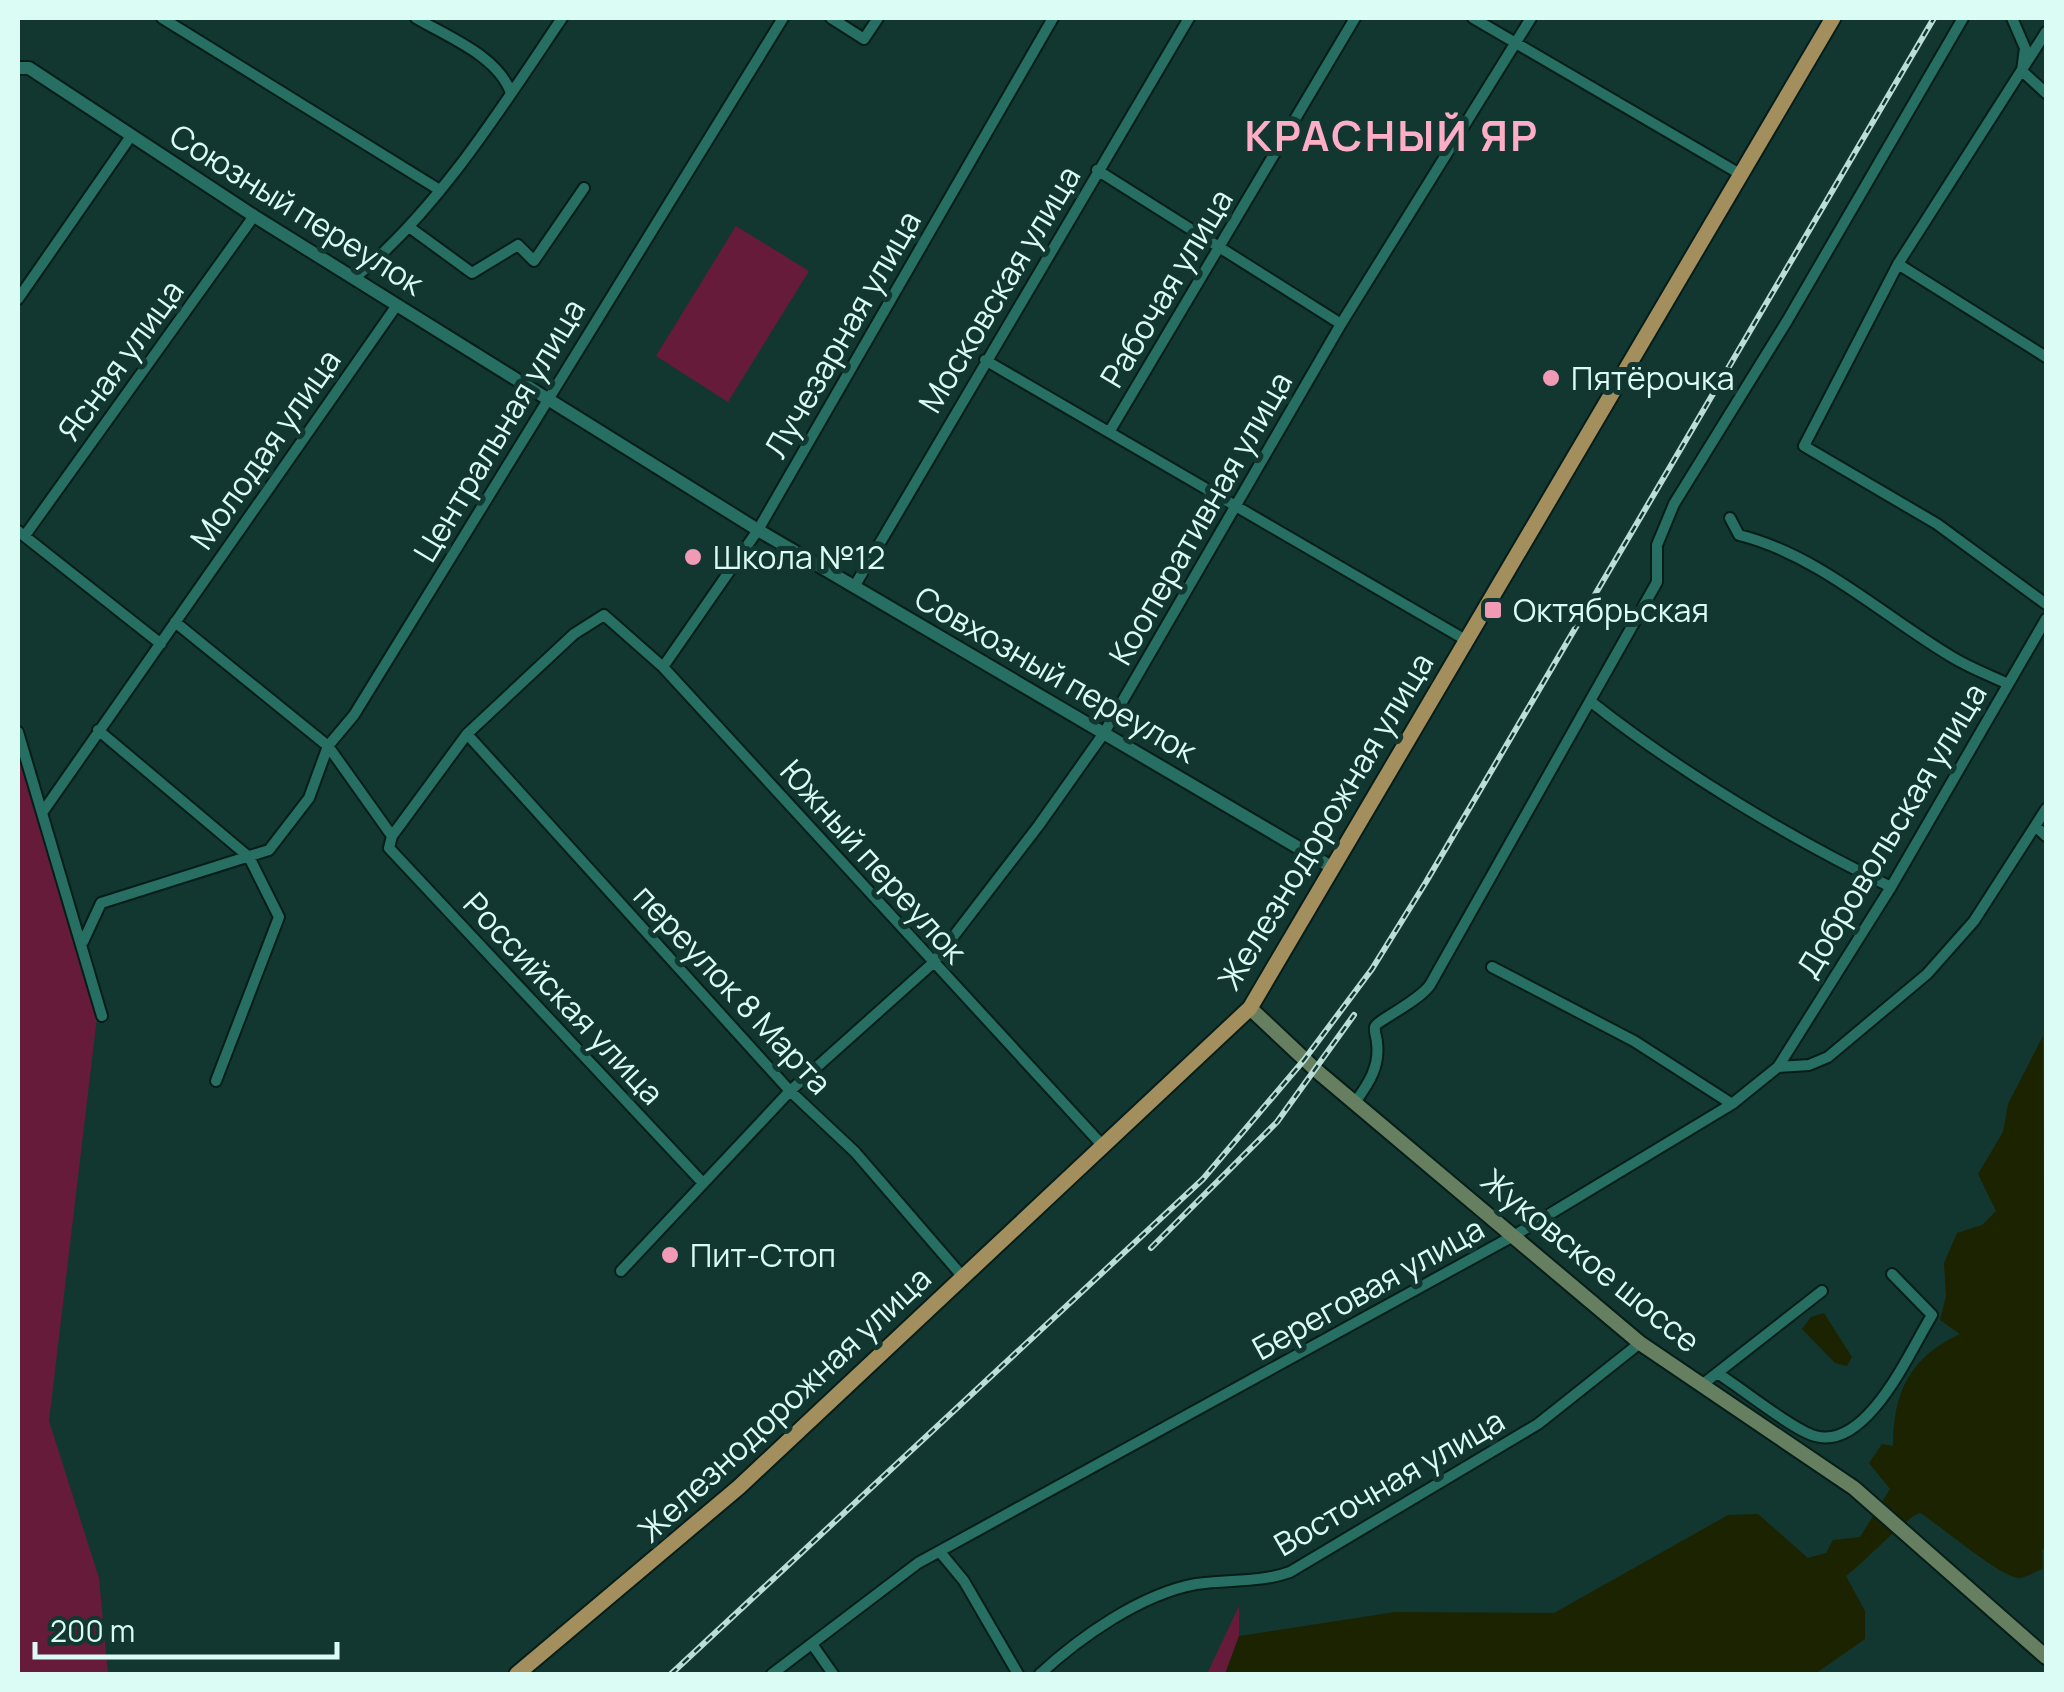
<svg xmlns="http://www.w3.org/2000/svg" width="2064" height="1692" font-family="Manrope,sans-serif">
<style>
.green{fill:#661b3a}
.water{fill:#1c2300}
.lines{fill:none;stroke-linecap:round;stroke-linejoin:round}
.minor-casing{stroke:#061d18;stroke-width:14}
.tertiary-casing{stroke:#061d18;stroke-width:16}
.secondary-casing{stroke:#061d18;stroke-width:18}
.primary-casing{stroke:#061d18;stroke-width:19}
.minor{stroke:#266f62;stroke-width:10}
.tertiary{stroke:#266f62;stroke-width:12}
.secondary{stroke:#657f60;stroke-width:14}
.primary{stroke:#a38e5e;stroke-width:15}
.rail-casing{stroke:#baddd5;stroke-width:6}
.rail{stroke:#123731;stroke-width:2.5;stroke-dasharray:8;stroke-linecap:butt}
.poi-dot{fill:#f09ab5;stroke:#123731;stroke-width:4}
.labels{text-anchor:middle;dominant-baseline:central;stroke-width:10;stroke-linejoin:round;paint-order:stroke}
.street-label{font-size:32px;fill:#dafcf4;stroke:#123731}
.poi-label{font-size:32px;fill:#dafcf4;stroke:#123731;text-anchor:start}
.district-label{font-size:42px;font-weight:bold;letter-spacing:2.5px;fill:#feadc6;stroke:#123731}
</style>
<rect width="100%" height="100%" fill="#123731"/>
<!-- green -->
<path class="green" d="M736 226 809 271 728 402 656 356Z
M18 750 97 1017 49 1421 99 1578 108 1674H18Z
M1239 1606V1636L1225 1674H1207Z"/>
<!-- water -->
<path class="water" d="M2043 1036 2046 1547 2042 1550 2043 1569C2036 1571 2027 1577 2020 1578 2002 1579 1940 1525 1920 1513 1907 1516 1864 1563 1846 1576L1865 1611V1639L1815 1674H1225L1239 1636 1395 1612 1554 1613 1728 1515 1758 1514 1808 1558 1826 1553 1833 1540 1860 1537 1890 1489 1869 1463 1882 1444 1893 1446C1893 1392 1910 1357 1960 1334L1940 1320 1946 1296 1944 1263 1957 1233 1982 1225 1996 1211 1978 1174 2003 1132 2008 1104Z
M1824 1313 1852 1357 1847 1366 1835 1363 1802 1329 1811 1317Z"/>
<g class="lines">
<!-- minor casing -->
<g class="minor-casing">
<path id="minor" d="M162 18 438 189
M416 18C448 37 498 56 511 93
M831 18 864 39 878 18
M1473 18 1740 174
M2012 18 2025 48 2022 71 2046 93
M2046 32 1898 264 1804 446 1937 524 2046 604
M1097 170 1341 324
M409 227 472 273 518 245 534 261 584 188
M1898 264 2046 357
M357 276C440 207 502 107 562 18
M18 299 131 136
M985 360 1464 639
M1111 429 1355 18
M1730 518 1739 535C1819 555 1883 616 1952 657 1970 668 1989 675 2008 684
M18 531 161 644
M26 534 254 216
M854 587 1189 18
M175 622 328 746 392 836
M663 667 758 530 1053 18
M1590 701C1677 770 1791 839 1891 887
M98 730 249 857 279 917 216 1081
M18 732 102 1016
M467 734 790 1091 855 1152 963 1277
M42 813 397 305
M2035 826 2046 836
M83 942 101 903 269 850 309 798 328 746 354 715 783 18
M1492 967 1634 1041 1732 1104
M1778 1067 1891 887 2046 619
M1356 1101C1369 1083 1380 1066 1377 1043 1377 1038 1374 1032 1375 1027 1376 1021 1418 1002 1430 985L1657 582V545L1674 504 1787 321 1963 18
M702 1182 389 848 392 836 467 734 574 634 604 615 663 667 1103 1146
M621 1271 790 1091 933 963 1039 825 1104 733 1341 324 1531 18
M1717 1373C1740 1387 1793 1430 1815 1436 1867 1451 1910 1351 1932 1315L1892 1274
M1703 1384 1822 1291
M940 1552 964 1581 1018 1674
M812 1644 833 1674
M772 1674 918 1563 1515 1235 1732 1104 1778 1067 1809 1065 1828 1057 1927 974 1974 921 2046 809
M1040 1674C1080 1637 1141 1594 1196 1584 1228 1579 1260 1583 1290 1572L1538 1424 1640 1343"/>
</g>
<!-- tertiary casing -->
<g class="tertiary-casing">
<path id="tertiary" d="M18 68H29L254 216 758 530 1333 868"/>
</g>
<!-- secondary casing -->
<g class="secondary-casing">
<path id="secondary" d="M1250 1008 1317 1071 1640 1343 1854 1488 2046 1657"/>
</g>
<!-- primary casing -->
<g class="primary-casing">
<path id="primary" d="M517 1674 739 1487 1250 1008 1833 18"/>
</g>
<!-- minor -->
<use href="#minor" class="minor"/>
<!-- tertiary -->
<use href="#tertiary" class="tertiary"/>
<!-- secondary -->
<use href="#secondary" class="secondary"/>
<!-- primary -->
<use href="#primary" class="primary"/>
<!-- rail casing -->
<g class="rail-casing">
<path id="rail" d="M1151 1248 1277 1122 1354 1015
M671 1674 1203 1179 1304 1060 1372 969 1426 882 1934 18"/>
</g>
<!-- rail -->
<use href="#rail" class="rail"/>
</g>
<!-- markers -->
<g class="poi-dot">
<circle cx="1551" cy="378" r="10"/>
<circle cx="693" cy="557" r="10"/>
<rect x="1483" y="600" width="20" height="20" rx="5"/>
<circle cx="670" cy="1255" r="10"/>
</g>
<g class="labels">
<!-- street labels -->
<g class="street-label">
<text transform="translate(297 209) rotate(32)">Союзный переулок</text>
<text transform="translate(1166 288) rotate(-59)">Рабочая улица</text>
<text transform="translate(999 289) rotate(-59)">Московская улица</text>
<text transform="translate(842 334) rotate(-60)">Лучезарная улица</text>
<text transform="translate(120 360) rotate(-54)">Ясная улица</text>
<text transform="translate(499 430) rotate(-59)">Центральная улица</text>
<text transform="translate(265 449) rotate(-55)">Молодая улица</text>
<text transform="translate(1200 518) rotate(-60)">Кооперативная улица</text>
<text transform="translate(1056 674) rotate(30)">Совхозный переулок</text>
<text transform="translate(1325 821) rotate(-59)">Железнодорожная улица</text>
<text transform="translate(1891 830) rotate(-59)">Добровольская улица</text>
<text transform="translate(874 861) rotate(48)">Южный переулок</text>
<text transform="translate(733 989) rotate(47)">переулок 8 Марта</text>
<text transform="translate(564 998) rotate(47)">Российская улица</text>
<text transform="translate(1591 1260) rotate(39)">Жуковское шоссе</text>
<text transform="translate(1368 1288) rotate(-29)">Береговая улица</text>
<text transform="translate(784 1404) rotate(-43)">Железнодорожная улица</text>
<text transform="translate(1389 1482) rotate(-30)">Восточная улица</text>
</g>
<!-- poi labels -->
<g class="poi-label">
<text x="1571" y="378">Пятёрочка</text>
<text x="713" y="557">Школа №12</text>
<text x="1513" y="610">Октябрьская</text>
<text x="690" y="1255">Пит-Стоп</text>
</g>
<!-- district labels -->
<g class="district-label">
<text x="1392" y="135">КРАСНЫЙ ЯР</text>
</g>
</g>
<!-- border -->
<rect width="2064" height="1692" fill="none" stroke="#dafcf4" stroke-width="40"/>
<!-- scale -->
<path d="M35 1642v15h302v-15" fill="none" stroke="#dafcf4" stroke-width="5"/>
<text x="50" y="1642" font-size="30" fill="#dafcf4" stroke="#123731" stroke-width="8" paint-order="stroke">200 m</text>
</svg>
